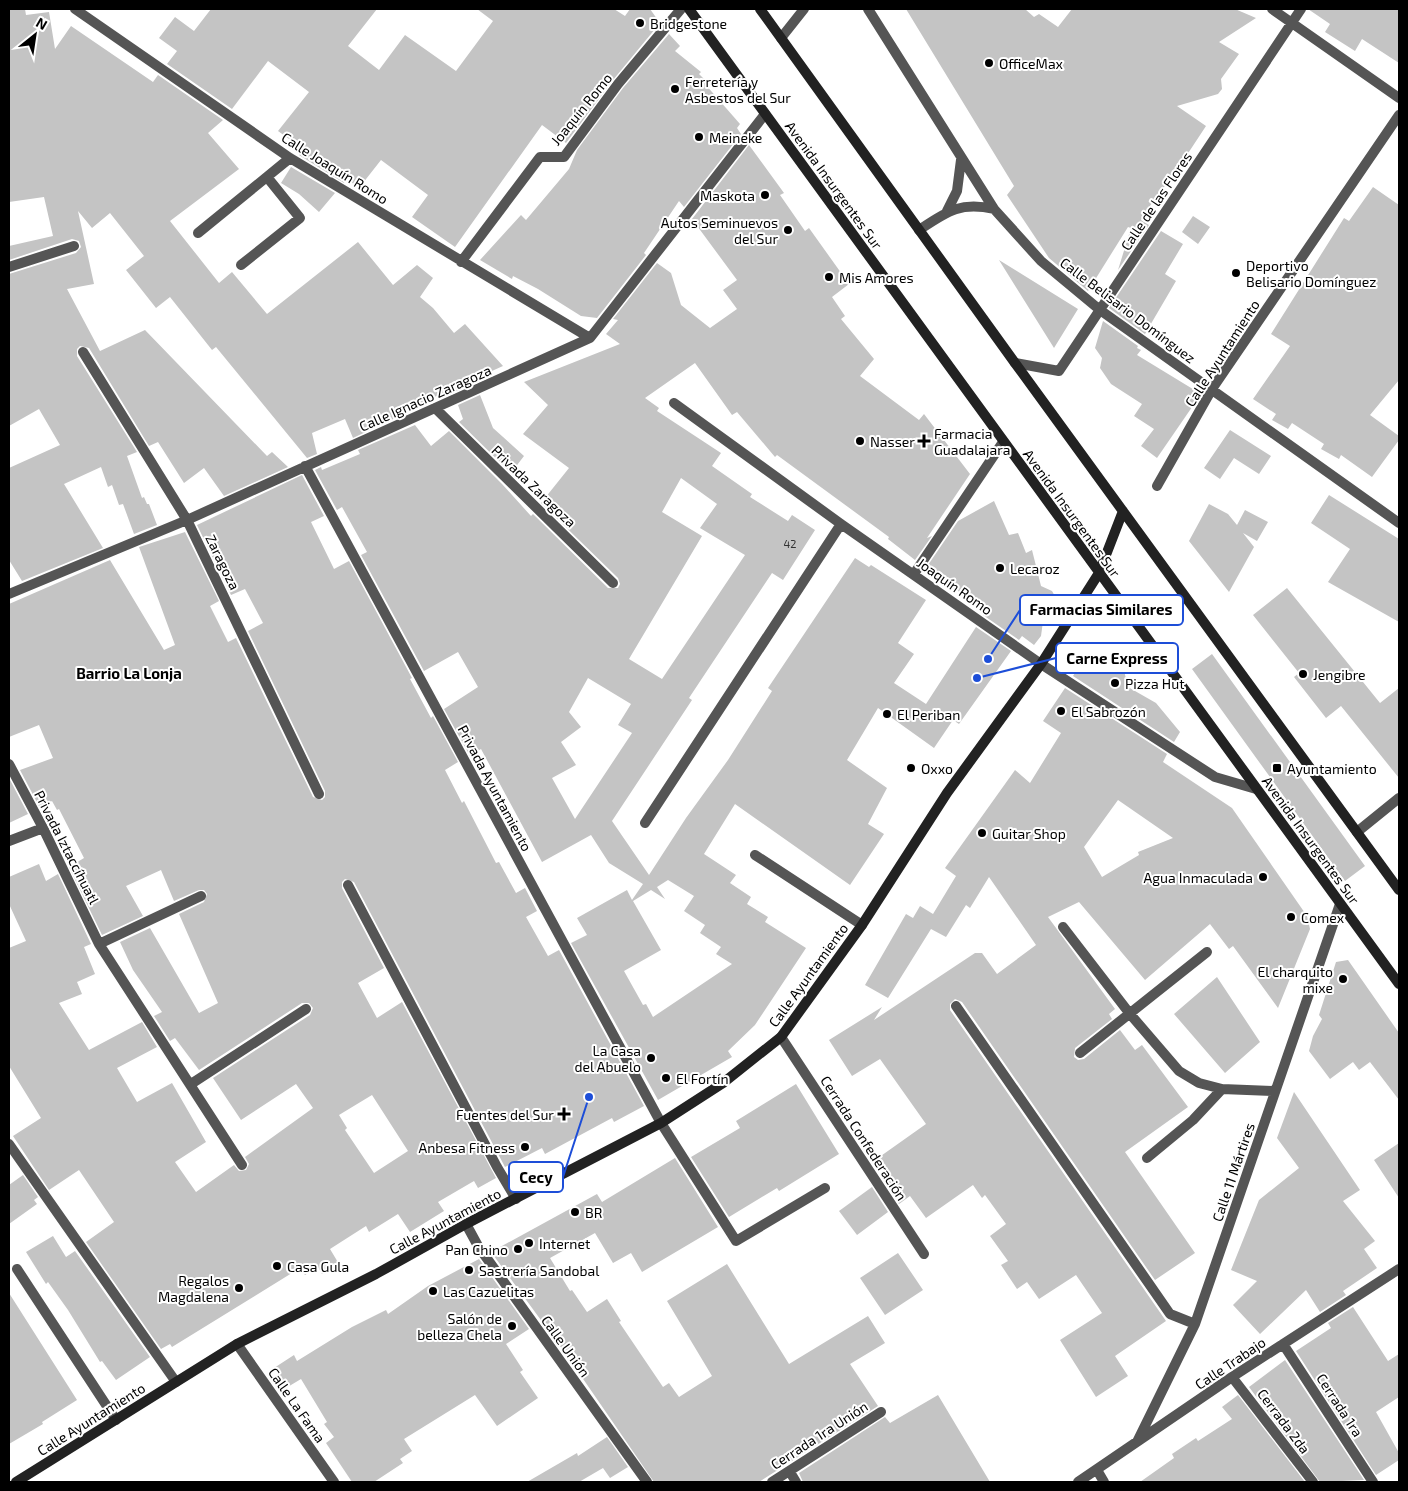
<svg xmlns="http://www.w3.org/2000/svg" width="1408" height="1491" font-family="'Exo 2',sans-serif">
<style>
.building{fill:#c4c4c4;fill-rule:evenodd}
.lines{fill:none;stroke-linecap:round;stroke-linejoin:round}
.street{stroke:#555;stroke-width:10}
.secondary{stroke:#222;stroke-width:10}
.poi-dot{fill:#000;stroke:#fff;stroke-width:2}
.labels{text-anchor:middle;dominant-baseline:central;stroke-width:4;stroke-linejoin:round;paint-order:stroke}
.number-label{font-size:11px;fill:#313131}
.poi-label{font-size:14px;fill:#000;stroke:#fff;text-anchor:start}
.street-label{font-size:14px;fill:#000;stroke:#fff}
.neighbourhood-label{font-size:15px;font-weight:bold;fill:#000;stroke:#fff}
.leader{fill:none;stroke:#1d4ed8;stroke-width:2}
.callout-dot{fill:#1d4ed8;stroke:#fff;stroke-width:2}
.callout{fill:#fff;stroke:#1d4ed8;stroke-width:2}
.callout-label{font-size:15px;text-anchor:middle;font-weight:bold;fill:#000}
</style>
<rect width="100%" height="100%" fill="#fff"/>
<!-- building -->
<path class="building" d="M9 9H25L26 15 49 12 55 49 71 26 153 82 158 75 223 120 208 133 239 169 170 221 219 283 232 272 267 314 358 242 393 285 417 265 433 278 420 297 433 308 454 333 465 324 503 366 474 379 475 382 454 392 453 389 404 410 406 413 353 438 345 419 312 433 317 454 307 458 216 347 212 350 170 297 156 308 126 270 144 256 110 213 92 228 78 211 94 284 67 289 100 351 145 330 267 456 272 452 288 467 224 496 204 468 184 483 158 442 149 446 89 348 80 346 77 349V356L137 452 127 456 142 498 144 497 147 504H149L157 525 134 534 123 504 119 505 112 485 108 487 101 467 64 484 103 548 22 581 9 560V468L60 445 39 409 9 426V274L76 253 81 247 79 241 72 239 9 260V246L53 236 44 197 9 202Z
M211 9H377L348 46 379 70 405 35 456 71 493 21 477 9H614L625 16 630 9H650L660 23 613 80 566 143 542 125 455 247 412 217 428 195 381 160 359 188 347 179 344 183 299 155 303 149 278 131 309 92 268 61 232 109 167 64 177 51 159 38 175 17 194 31Z
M906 9H1025L1034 17 1039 14 1058 27 1072 9H1235L1256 18 1219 42 1239 54 1221 79 1222 89 1218 94 1177 106 1206 126 1179 167 1144 214 1141 220 1149 225 1118 270 1131 228 1128 227 1088 291 1049 258 1007 195 1014 186Z
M1308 9H1399V63L1362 39 1355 51 1325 32 1330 24Z
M669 34 680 46 675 51 701 72 699 74 707 82 705 84 740 124 737 128 741 134 684 207 679 201 644 253 646 255 597 318 581 316 538 289 513 276 512 279 480 260 521 215 526 220 569 169 577 150 623 88Z
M749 145 784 193 780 195 805 231 809 228 849 284 832 297 845 316 841 319 874 359 860 376 919 420 924 414 970 474 927 538 932 536 915 560 888 539 889 537 777 455 775 457 737 412 732 415 695 363 645 398 659 408 657 411 721 453 712 466 752 494 750 497 788 521 792 515 815 530 783 580 772 573 689 698 692 700 612 821 649 875 686 818 728 760 772 691 768 688 855 558 869 567 871 565 926 600 898 643 914 654 894 683 926 704 976 627 1011 651 959 724 953 720 934 748 878 708 847 760 887 788 868 824 884 834 850 885 735 804 704 854 736 875 730 883 751 897 747 904 768 917 765 922 806 948 755 1025 728 1051 732 1057 658 1100 571 943 587 935 577 918 627 890 632 900 643 884 609 863 591 835 542 862 481 749 470 756 444 709 478 687 458 652 424 671 361 555 367 552 342 507 337 510 315 470 321 467 322 470 360 454 358 450 415 425 431 446 449 431 502 484 531 516 533 514 608 588H618L620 584 618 578 541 503 569 468 523 434 548 405 524 382 620 344 606 334 618 320 613 319 657 263 671 273 681 305 710 328 737 309 723 290 737 280 692 219ZM681 478 717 504 700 528 745 555 662 679 629 659 702 536 662 512ZM588 678 631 704 618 725 632 733 575 819 552 778 576 765 561 742 581 727 569 712ZM668 880 694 896 684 911 705 925 700 933 721 947 716 954 732 964 653 1017 646 1004 643 1005 624 971 661 950 633 901 651 890 665 899 657 887Z
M291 167 335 193 319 212 299 194 281 183Z
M1373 187 1399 205V380L1370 415 1399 436V440L1372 477 1341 455 1339 459 1321 449 1324 444 1292 423 1288 429 1272 420 1276 414 1253 399 1290 346 1271 334 1344 218 1349 221Z
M1193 216 1210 227 1198 244 1182 232Z
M1161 231 1183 244 1165 274 1176 281 1145 334 1109 308Z
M999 260 1078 309 1054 348Z
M1103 321 1138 346 1137 348 1141 350 1137 355 1201 394 1157 458 1141 446 1154 429 1134 416 1142 404 1111 384 1100 368 1102 358 1095 348Z
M480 395 493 428 524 456 511 473 459 422 463 419 458 405Z
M1230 430 1271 456 1259 474 1234 458 1220 479 1204 468Z
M302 475 324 516 311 522 334 569 349 561 412 678 410 679 431 718 433 716 458 762 445 770 462 803 464 801 496 863 499 862 516 893 525 888 537 911 526 917 548 956 559 950 644 1106 614 1122 612 1118 545 1154 542 1148 505 1167 354 882 345 879 342 882V888L384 968 358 983 377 1018 402 1002 496 1178 478 1188 474 1181 438 1202 444 1211 410 1232 398 1214 369 1232 366 1226 330 1249 339 1264 322 1274 318 1267 305 1275 300 1268 172 1347 170 1344 161 1349 86 1242 114 1222 79 1170 49 1190 13 1136 41 1118 9 1066V948L26 941 9 904V877L39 864 46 881 58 874 91 944 84 947 95 974 77 982 82 994 59 1003 89 1050 142 1022 157 1047 117 1068 137 1102 172 1083 206 1142 175 1162 196 1192 234 1165 239 1171 246 1170 249 1164 245 1157 313 1108 296 1084 241 1120 213 1078 310 1015 313 1008 309 1003H302L199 1070 175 1038 170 1041 154 1016 162 1012 133 970 120 942 150 928 199 1013 218 1003 179 914 204 902 207 894 204 890H199L174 901 161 870 126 886 143 916 102 935 69 867 84 858 59 809 57 810 52 801 40 808 20 770 53 758 39 725 9 737V604L110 560 164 650 175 645 139 547 185 532 219 601 210 606 228 642 236 638 313 797 322 800 325 797V791L248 631 263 623 245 589 231 595 197 525ZM372 1095 408 1151 374 1173 345 1130 347 1128 339 1115Z
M1329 495 1399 539V622L1328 582 1350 549 1311 523Z
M994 501 1009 535 1018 533 1026 553 1032 550 1041 586 1052 591 1056 598 1051 609 1044 614 1041 636 1034 645 1022 636 1019 640 983 615 986 611 926 568 958 521Z
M1209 504 1228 514 1237 525 1245 510 1268 522 1257 541 1243 533 1254 547 1229 592 1189 541Z
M1287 588 1380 703 1399 688V778L1341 706 1326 718 1294 677 1299 673 1253 615Z
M1120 654 1128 687 1156 703 1180 732 1174 742 1073 676 1085 656 1099 664Z
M1212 654 1365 866 1345 881 1192 669Z
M1065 688 1167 754 1163 762 1232 808 1307 916 1310 929 1278 1008 1233 946 1229 949 1210 924 1145 980 1079 902 1048 917 1115 1009 1109 1014 1112 1019 1075 1048 1074 1057 1078 1060 1084 1059 1120 1030 1135 1050 1142 1045 1188 1107 1125 1152 1195 1253 1155 1280 962 1002 955 999 950 1004V1010L1166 1321 1115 1356 1128 1376 1096 1397 1060 1340 1102 1313 1076 1275 1039 1299 1027 1282 1017 1289 1001 1265 1008 1261 990 1236 1006 1224 985 1195 982 1198 973 1185 926 1218 910 1196 899 1204 883 1179 889 1175 878 1158 926 1124 880 1059 852 1076 829 1040 882 1007 874 1020 975 953H982L997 974 1036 945 989 877 970 908 966 905 946 937 931 929 888 998 865 985 906 914 913 918 920 906 933 914 956 876 945 868 1015 770 1030 783 1061 733 1043 721ZM1118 800 1173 838 1138 852 1139 855 1102 877 1084 847Z
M9 778 28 814 9 823Z
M1348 960 1399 1033V1100L1370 1062 1359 1070 1353 1062 1330 1079 1309 1051 1313 1036 1322 1019 1319 1015 1336 962Z
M1217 977 1260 1042 1225 1073 1174 1014Z
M796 1084 839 1154 779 1191 777 1188 729 1217 691 1157 740 1128 736 1121Z
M1294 1092 1360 1190 1343 1201 1375 1241 1364 1249 1377 1268 1343 1291 1346 1295 1320 1312 1306 1290 1260 1334 1233 1305 1257 1281 1231 1270 1259 1200 1299 1168 1277 1138Z
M1399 1143V1198L1374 1160Z
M675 1158 718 1227 642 1272 631 1253 613 1263 595 1233 550 1258 570 1291 572 1290 587 1312 607 1299 621 1321 619 1322 663 1387 669 1383 679 1397 712 1376 667 1301 727 1264 789 1364 868 1316 885 1343 850 1364 878 1406 759 1482H654L568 1357 491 1252 597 1194 602 1202Z
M23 1175 38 1197 34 1200 37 1204 9 1224V1185Z
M872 1187 888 1212 857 1235 839 1211Z
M53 1236 66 1257 75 1251 150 1357 116 1380 102 1361 100 1362 68 1310 48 1282 46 1284 26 1252Z
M898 1253 923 1290 885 1315 860 1278Z
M479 1259 529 1329 506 1344 523 1370 520 1372 538 1398 497 1426 475 1395 404 1439 412 1451 400 1459 403 1463 374 1482H352L326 1443 334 1437 324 1424 327 1422 301 1379 286 1388 274 1368 294 1355 297 1361 352 1327 386 1310 388 1314 428 1286Z
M9 1293 77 1400 42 1422 43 1424 9 1444Z
M1353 1307 1388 1361 1399 1354V1397L1376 1412 1399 1453V1460L1376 1475 1296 1351 1331 1328 1328 1323Z
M1285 1360 1364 1480 1320 1482 1249 1387Z
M938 1395 990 1482H803L799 1473 885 1417 890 1423Z
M1238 1395 1305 1482H1140L1174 1458 1172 1454 1196 1438 1198 1441 1232 1419 1222 1407Z
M607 1437 628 1467 610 1478 603 1468 579 1482H527L577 1453 578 1456Z"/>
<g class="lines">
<!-- street -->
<path class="street" d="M75 9 290 158 590 338
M868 9 994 209 1041 261 1100 310 1399 523
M1272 9 1399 98
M781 38 804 9
M947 211 957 191 961 160
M919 230C946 212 960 201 994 209
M198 233 290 158
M461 262 540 157H564L618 84 681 9
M241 265 300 218 267 177
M9 267 74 246
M83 352 187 520 319 794
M1015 363 1059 371 1301 9
M674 403 841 524 1041 664 1215 777 1256 789
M436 409 613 583
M305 466 661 1123 736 1241 825 1188
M1157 486 1212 389 1399 115
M914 574 1003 442
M9 594 187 520 590 338 765 114
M9 764 43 828 99 944 242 1165
M645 823 841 524
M1357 832 1399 798
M9 841 43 828
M755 855 862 925
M348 885 497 1167 516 1199
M1063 927 1130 1014 1179 1071 1199 1083 1222 1089 1275 1091
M99 944 201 896
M956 1006 1170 1314 1195 1324
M781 1037 924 1254
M1080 1053 1207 952
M191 1084 306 1009
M9 1144 176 1382
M1147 1158 1193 1120 1222 1089
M466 1224 478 1246 647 1482
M17 1269 116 1420
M237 1344 334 1482
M1283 1344 1373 1482
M1232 1377 1313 1482
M1137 1442 1195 1324 1340 904
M1097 1470 1104 1482
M790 1472 796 1482
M772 1482 881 1412
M1078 1482 1232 1377 1399 1269"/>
<!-- secondary -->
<path class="secondary" d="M689 9 1399 984
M760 9 1015 363 1399 890
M16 1482 237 1344 376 1274 466 1224 661 1123 723 1083 781 1037 862 925 947 793 1041 664 1099 573 1123 511"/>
</g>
<!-- markers -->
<g class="poi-dot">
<circle cx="640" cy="23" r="5"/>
<circle cx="989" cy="63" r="5"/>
<circle cx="675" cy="89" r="5"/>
<circle cx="699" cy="137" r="5"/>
<circle cx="765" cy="195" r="5"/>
<circle cx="788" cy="230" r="5"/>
<circle cx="1236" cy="273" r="5"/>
<circle cx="829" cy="277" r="5"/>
<circle cx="860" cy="441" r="5"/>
<path d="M921.5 433.5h5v5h5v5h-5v5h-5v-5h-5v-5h5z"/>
<circle cx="1000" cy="568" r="5"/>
<circle cx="1303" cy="674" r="5"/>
<circle cx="1115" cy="683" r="5"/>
<circle cx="1061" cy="711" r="5"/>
<circle cx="887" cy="714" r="5"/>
<circle cx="911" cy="768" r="5"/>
<rect x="1272" y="763" width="10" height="10" rx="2.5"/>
<circle cx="982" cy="833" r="5"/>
<circle cx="1263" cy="877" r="5"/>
<circle cx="1291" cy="917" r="5"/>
<circle cx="1343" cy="979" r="5"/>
<circle cx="651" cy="1058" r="5"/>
<circle cx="666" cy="1078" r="5"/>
<path d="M561.5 1106.5h5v5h5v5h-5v5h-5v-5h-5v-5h5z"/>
<circle cx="525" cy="1147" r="5"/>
<circle cx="575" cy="1212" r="5"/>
<circle cx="529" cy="1243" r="5"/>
<circle cx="518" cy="1249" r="5"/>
<circle cx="277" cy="1266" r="5"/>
<circle cx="469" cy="1270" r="5"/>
<circle cx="239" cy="1288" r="5"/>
<circle cx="433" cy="1291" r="5"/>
<circle cx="512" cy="1326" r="5"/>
</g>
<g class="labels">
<!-- number labels -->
<g class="number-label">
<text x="790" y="543">42</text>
</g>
<!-- poi labels -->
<g class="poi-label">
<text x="650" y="23">Bridgestone</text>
<text x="999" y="63">OfficeMax</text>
<text x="685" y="81">Ferretería y<tspan x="685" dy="16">Asbestos del Sur</tspan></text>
<text x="709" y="137">Meineke</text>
<text x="755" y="195" text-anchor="end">Maskota</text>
<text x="778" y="222" text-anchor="end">Autos Seminuevos<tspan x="778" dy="16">del Sur</tspan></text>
<text x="1246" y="265">Deportivo<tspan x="1246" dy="16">Belisario Domínguez</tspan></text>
<text x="839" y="277">Mis Amores</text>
<text x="934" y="433">Farmacia<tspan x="934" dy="16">Guadalajara</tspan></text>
<text x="870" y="441">Nasser</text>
<text x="1010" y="568">Lecaroz</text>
<text x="1313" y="674">Jengibre</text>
<text x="1125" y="683">Pizza Hut</text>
<text x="1071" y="711">El Sabrozón</text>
<text x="897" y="714">El Periban</text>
<text x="921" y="768">Oxxo</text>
<text x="1287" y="768">Ayuntamiento</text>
<text x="992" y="833">Guitar Shop</text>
<text x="1253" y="877" text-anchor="end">Agua Inmaculada</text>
<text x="1301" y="917">Comex</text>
<text x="1333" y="971" text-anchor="end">El charquito<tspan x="1333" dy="16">mixe</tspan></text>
<text x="641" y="1050" text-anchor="end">La Casa<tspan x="641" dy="16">del Abuelo</tspan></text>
<text x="676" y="1078">El Fortín</text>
<text x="554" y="1114" text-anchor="end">Fuentes del Sur</text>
<text x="515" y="1147" text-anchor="end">Anbesa Fitness</text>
<text x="585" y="1212">BR</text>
<text x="539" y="1243">Internet</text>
<text x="508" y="1249" text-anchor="end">Pan Chino</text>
<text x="287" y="1266">Casa Gula</text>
<text x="479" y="1270">Sastrería Sandobal</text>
<text x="229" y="1280" text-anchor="end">Regalos<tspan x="229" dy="16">Magdalena</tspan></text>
<text x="443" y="1291">Las Cazuelitas</text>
<text x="502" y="1318" text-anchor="end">Salón de<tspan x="502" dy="16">belleza Chela</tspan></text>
</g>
<!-- street labels -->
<g class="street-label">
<text transform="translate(581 109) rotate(-51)">Joaquín Romo</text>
<text transform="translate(335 168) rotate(32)">Calle Joaquín Romo</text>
<text transform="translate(834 185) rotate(54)">Avenida Insurgentes Sur</text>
<text transform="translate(1156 201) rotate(-56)">Calle de las Flores</text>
<text transform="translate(1128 310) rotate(37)">Calle Belisario Domínguez</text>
<text transform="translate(1222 353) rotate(-57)">Calle Ayuntamiento</text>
<text transform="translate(425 398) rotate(-24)">Calle Ignacio Zaragoza</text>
<text transform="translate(534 486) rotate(44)">Privada Zaragoza</text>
<text transform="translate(1072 513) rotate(54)">Avenida Insurgentes Sur</text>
<text transform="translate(223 562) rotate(64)">Zaragoza</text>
<text transform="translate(955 586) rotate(35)">Joaquín Romo</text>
<text transform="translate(495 788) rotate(62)">Privada Ayuntamiento</text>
<text transform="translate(1311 840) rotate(54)">Avenida Insurgentes Sur</text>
<text transform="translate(67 847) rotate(63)">Privada Iztaccíhuatl</text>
<text transform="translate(808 975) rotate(-54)">Calle Ayuntamiento</text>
<text transform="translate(864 1138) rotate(57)">Cerrada Confederación</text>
<text transform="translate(1233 1172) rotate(-71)">Calle 11 Mártires</text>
<text transform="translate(445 1221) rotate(-28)">Calle Ayuntamiento</text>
<text transform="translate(566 1346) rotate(54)">Calle Unión</text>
<text transform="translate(1230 1363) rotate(-34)">Calle Trabajo</text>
<text transform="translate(297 1405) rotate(55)">Calle La Fama</text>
<text transform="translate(1340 1405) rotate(57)">Cerrada 1ra</text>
<text transform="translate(91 1419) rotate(-32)">Calle Ayuntamiento</text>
<text transform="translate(1284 1421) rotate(53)">Cerrada 2da</text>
<text transform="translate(819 1435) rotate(-33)">Cerrada 1ra Unión</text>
</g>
<!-- neighbourhood labels -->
<g class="neighbourhood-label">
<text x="129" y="673">Barrio La Lonja</text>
</g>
</g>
<!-- callouts -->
<path class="leader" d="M988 659L1020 610M977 678L1056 658M589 1097L563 1177"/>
<g class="callout-dot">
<circle cx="988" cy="659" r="5"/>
<circle cx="977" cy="678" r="5"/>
<circle cx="589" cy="1097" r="5"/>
</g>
<g class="callout">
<rect x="1020" y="595" width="163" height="30" rx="5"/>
<rect x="1056" y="643" width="122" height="30" rx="5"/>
<rect x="509" y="1162" width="54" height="30" rx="5"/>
</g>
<g class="callout-label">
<text x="1101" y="615">Farmacias Similares</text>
<text x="1117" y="664">Carne Express</text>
<text x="536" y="1183">Cecy</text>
</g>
<!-- border -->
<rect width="1408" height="1491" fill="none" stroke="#000000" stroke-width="20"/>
<!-- north arrow -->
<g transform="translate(35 35) rotate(30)" stroke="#ffffff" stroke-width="4" paint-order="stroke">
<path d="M0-4L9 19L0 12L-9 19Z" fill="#000000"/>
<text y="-8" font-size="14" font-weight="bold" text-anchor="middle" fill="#000000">N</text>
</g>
</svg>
